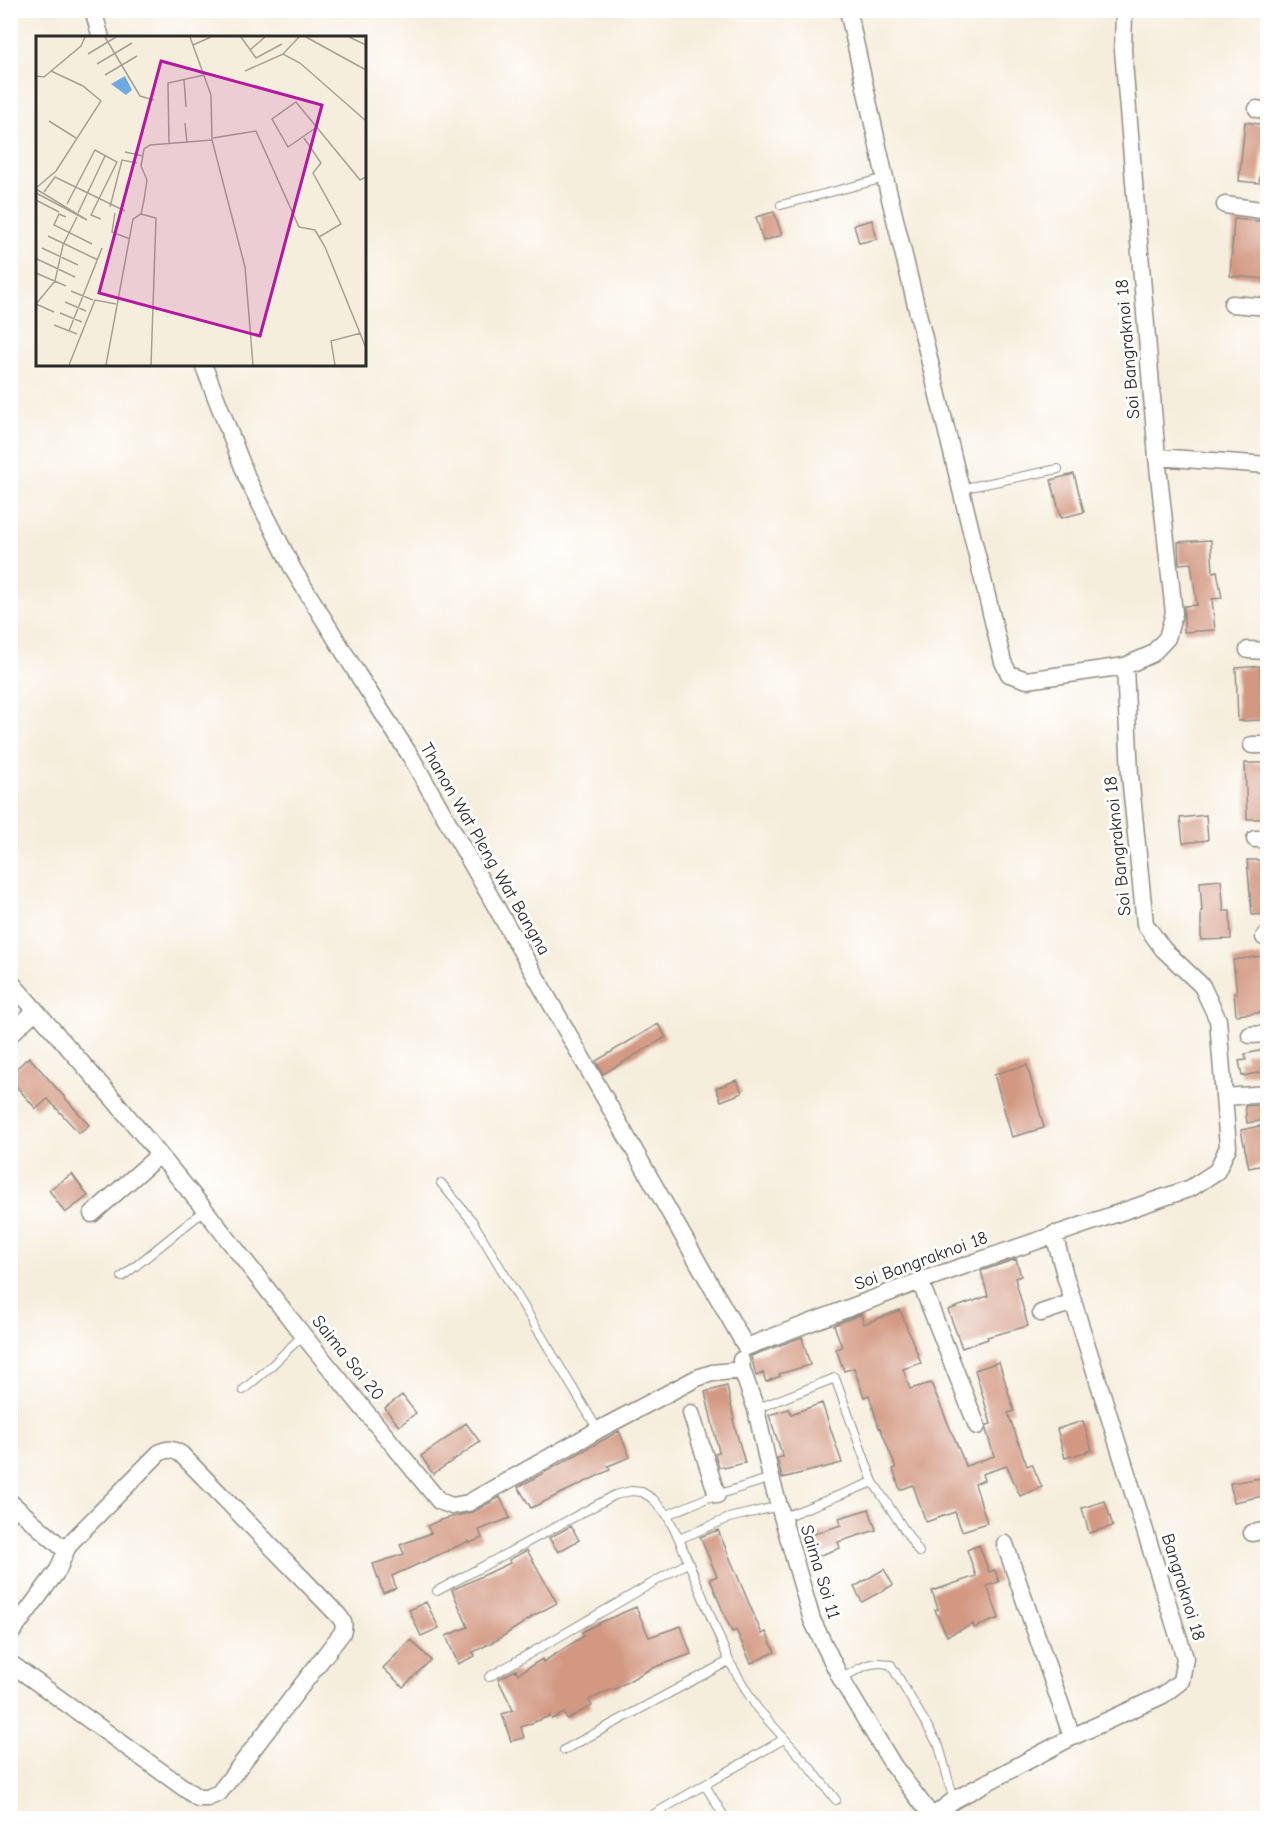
<svg xmlns="http://www.w3.org/2000/svg" width="1278" height="1829" font-family="'Comic Neue',sans-serif">
<style>
.building{fill:#d39881}
.lines{fill:none;stroke-linecap:round;stroke-linejoin:round}
.service-casing{stroke:#908c84;stroke-width:10}
.minor-casing{stroke:#908c84;stroke-width:19}
.service{stroke:#fff;stroke-width:8}
.minor{stroke:#fff;stroke-width:16}
.labels{text-anchor:middle;dominant-baseline:central;stroke-width:6;stroke-linejoin:round;paint-order:stroke}
.street-label{font-size:18px;fill:#2b2b2b;stroke:#fff}
.inset-road{fill:none;stroke:#a5a096;stroke-width:1.5}
.view{fill:#b5179e;fill-opacity:0.15;stroke:#b5179e;stroke-width:3}
.inset-edge{fill:none;stroke:#2b2b2b;stroke-width:3}
</style>
<rect width="100%" height="100%" fill="#fff"/>
<filter id="ink" filterUnits="userSpaceOnUse"><feTurbulence type="fractalNoise" baseFrequency=".0167" numOctaves="2"/><feDisplacementMap in="SourceGraphic" scale="12" xChannelSelector="R" yChannelSelector="G"/><feConvolveMatrix kernelMatrix="1 2 1 2 8 2 1 2 1" color-interpolation-filters="sRGB"/></filter>
<filter id="wash" filterUnits="userSpaceOnUse"><feTurbulence type="fractalNoise" baseFrequency=".008" numOctaves="4" result="noise"/><feDisplacementMap in="SourceGraphic" scale="24" xChannelSelector="R" yChannelSelector="G"/><feGaussianBlur stdDeviation="1.35" result="paint"/><feColorMatrix in="noise" values="0 0 0 0 0 0 0 0 0 0 0 0 0 0 0 0 0 1.4 0 .05"/><feComposite in="paint" operator="in"/></filter>
<g filter="url(#wash)">
<rect width="100%" height="100%" fill="#f6eedd"/>
<g id="blocks">
<!-- building -->
<path class="building" d="M1245 122 1266 125 1259 183 1239 181Z
M774 212 782 235 763 241 756 217Z
M1234 219 1268 222V279L1230 276Z
M872 220 877 239 859 243 854 225Z
M1074 474 1084 512 1061 518 1051 480Z
M1211 540 1213 572 1217 571 1222 598 1212 599 1215 630 1184 632V606L1197 605 1191 563 1179 564 1178 542Z
M1260 666 1263 720 1238 721 1236 668Z
M1245 763H1267L1268 819H1247Z
M1206 815 1208 840 1183 843 1180 818Z
M1247 860H1268V914L1252 915Z
M1221 880 1224 911H1230L1231 939 1201 940V911H1202L1200 882Z
M1262 956 1266 992 1268 991V1012L1236 1015 1234 993H1237L1233 960Z
M658 1024 666 1037 603 1074 596 1061Z
M1263 1050 1267 1071 1242 1076 1239 1061 1246 1060 1245 1054Z
M29 1057 89 1125 79 1133 48 1099 36 1109 10 1079V1074Z
M1027 1065 1044 1128 1012 1137 994 1074Z
M737 1080 742 1093 721 1101 716 1088Z
M1265 1105 1267 1120 1247 1123 1245 1106Z
M1260 1126 1268 1164 1249 1168 1241 1130Z
M72 1174 88 1196 65 1213 49 1190Z
M1016 1259 1021 1276 1015 1278 1028 1326 987 1337 988 1339 962 1348 948 1310 988 1296 981 1271Z
M900 1310 921 1363 903 1369 910 1389 931 1383 966 1466 994 1456 986 1430 987 1425 991 1424 975 1370 999 1362 1014 1411 1008 1413 1027 1466 1032 1464 1042 1487 1020 1496 1007 1466 982 1474 984 1480 975 1484 987 1523 962 1531 955 1512 926 1522 913 1485 900 1490 893 1469 896 1468 880 1427 879 1428 869 1395 864 1397 854 1368 844 1371 836 1349 842 1347 834 1325 861 1314 864 1324Z
M802 1337 810 1365 779 1374 780 1376 766 1382 763 1373 756 1376 751 1356Z
M727 1386 734 1419 733 1420 745 1463 724 1468 723 1466 719 1467 715 1454 719 1452 705 1392Z
M402 1395 416 1413 399 1426 385 1408Z
M822 1403 842 1463 782 1478 777 1458 783 1457 769 1415 789 1409 791 1414Z
M1083 1421 1092 1450 1065 1458 1057 1429Z
M466 1423 480 1442 433 1474 421 1456 443 1441Z
M619 1431 630 1457 608 1466 610 1470 531 1508 518 1487Z
M1268 1477V1495L1234 1502 1230 1483Z
M500 1497 510 1518 479 1530 482 1538 470 1543 469 1541 392 1576 396 1588 383 1593 373 1564 404 1554 400 1545 431 1533 427 1526 440 1520 473 1512Z
M1105 1501 1113 1526 1089 1533 1082 1508Z
M869 1509 876 1530 838 1542 840 1548 815 1557 808 1536 841 1525 839 1518Z
M571 1526 579 1540 558 1552 549 1538Z
M718 1530 762 1634 766 1632 775 1652 751 1663 736 1630 732 1632 726 1619 710 1579 717 1576 700 1537Z
M979 1545 989 1572 995 1570 999 1582 987 1586 999 1618 974 1628 973 1624 947 1636 935 1610 938 1609 932 1591 976 1576 967 1550Z
M527 1550 557 1603 531 1617V1618L497 1640 473 1652 475 1656 458 1664 446 1636 468 1627 452 1590 510 1563 509 1560Z
M884 1569 893 1585 862 1602 854 1587Z
M426 1602 439 1628 421 1636 409 1610Z
M636 1607 649 1637 681 1626 691 1654 650 1669 613 1690 612 1689 589 1700 592 1706 567 1719 564 1713 552 1719 550 1716 521 1727 524 1738 511 1741 502 1714 513 1710 498 1679 516 1670 518 1674 542 1659 543 1662 584 1636 582 1632 601 1622Z
M411 1640 431 1660 403 1687 383 1668Z"/>
</g>
</g>
<g filter="url(#ink)">
<use href="#blocks" fill-opacity="0" stroke="#908c84" stroke-width="1.5"/>
<g class="lines">
<!-- service casing -->
<g class="service-casing">
<path id="service" d="M781 205 885 178
M960 489 1058 469
M441 1183 473 1222 598 1430
M122 1277 205 1210
M243 1390 268 1369 303 1335
M756 1409 835 1378 873 1482 919 1552
M667 1515 707 1498 771 1478
M784 1517 873 1482
M679 1539 729 1518 779 1506
M437 1591 615 1495 631 1491 642 1492 653 1499 667 1515 679 1539 729 1661 745 1688 757 1708 808 1765 836 1800
M489 1677 689 1562
M841 1679C857 1670 872 1658 891 1665L939 1746 954 1800
M564 1750 729 1661
M705 1785 725 1818
M647 1818 784 1739"/>
</g>
<!-- minor casing -->
<g class="minor-casing">
<path id="minor" d="M93 10 101 38
M848 10 885 178 1003 662 1009 674 1027 680 1125 666 1152 654 1167 638 1174 613 1157 457 1123 50 1124 10
M1257 109 1268 111
M1225 205 1268 211
M1232 304 1268 307
M203 364 248 480 294 571 358 675 411 757 746 1347
M1157 457 1268 465
M1248 650 1268 651
M1252 745H1268
M1255 839H1268
M1264 937H1268
M10 981 115 1101 205 1210 303 1335 439 1501 452 1506 468 1503 598 1430 697 1378 712 1373 742 1370
M10 1035 35 1011
M1250 1035 1268 1034
M1224 1097 1268 1094
M92 1214 159 1155
M920 1281 977 1426
M1041 1313 1073 1302
M746 1347 920 1281 1191 1188 1217 1171 1228 1147 1218 1020 1202 986 1163 949 1145 924 1130 775 1125 666
M741 1360 742 1370 756 1409 771 1478 812 1620 841 1679 893 1765 933 1818
M691 1413 717 1495
M10 1502 66 1551
M1252 1533 1268 1530
M1005 1544 1072 1737
M10 1635 58 1570 67 1548 73 1540 159 1453C168 1448 172 1449 181 1454L338 1615C344 1622 345 1625 342 1633L219 1793 207 1798H198L10 1663
M932 1817 954 1800 1072 1737 1163 1695 1181 1681 1185 1658 1066 1279 1054 1234"/>
</g>
<!-- service -->
<use href="#service" class="service"/>
<!-- minor -->
<use href="#minor" class="minor"/>
</g>
</g>
<g class="labels">
<!-- street labels -->
<g class="street-label">
<text transform="translate(1128 349) rotate(-95)">Soi Bangraknoi 18</text>
<text transform="translate(1118 846) rotate(-96)">Soi Bangraknoi 18</text>
<text transform="translate(485 849) rotate(60)">Thanon Wat Pleng Wat Bangna</text>
<text transform="translate(921 1261) rotate(-20)">Soi Bangraknoi 18</text>
<text transform="translate(348 1358) rotate(51)">Saima Soi 20</text>
<text transform="translate(820 1572) rotate(73)">Saima Soi 11</text>
<text transform="translate(1183 1587) rotate(73)">Bangraknoi 18</text>
</g>
</g>
<!-- overview -->
<g transform="translate(36 36)">
<rect width="330" height="330" fill="#f6eedd"/>
<path d="M89 40 96 54 90 59 75 48Z" fill="#6eabe0"/>
<path class="inset-road" d="M69 1 104 60 118 64M154 1 175 59 176 104 209 231 217 329M205 1 220 22 246 8M270 1 330 34M313 1 330 9M157 9 175 1M214 14 229 1M52 18 80 1M247 18 263 1M61 28 96 7M209 35 247 18 264 27 330 85M69 39 101 20M0 40 8 41 45 10 49 1M148 44 150 71M13 85 40 102M149 87 151 107M281 91 252 111 236 83 260 66 283 94 324 144 330 141M177 102 220 95 263 191 279 194 289 211 330 312M268 102 285 127 277 137 305 188 283 201M133 108 132 47 168 39M89 116 107 120M0 152 20 135 65 65 47 50 15 35M0 153 51 184M8 156 19 141 89 175M0 157 51 184M0 164 23 176M31 168 59 114 81 126 55 179 65 183M74 171 86 124 101 127M42 177 69 120M79 177 76 196 94 203M105 178 120 182 115 329M30 181 23 178 18 189 56 208M12 200 62 224M6 212 42 229M1 223 39 241M0 237 30 250M35 255 57 264M29 266 50 275M0 268 19 245 27 209 41 181M0 268 18 276M24 277 46 286M18 289 41 298M33 295 66 212M33 329 59 264 80 268M70 329 97 183 105 178 108 164 111 144 105 130 108 113 114 109 176 104M299 329 295 305 325 297"/>
<path class="view" d="M125 25 286 69 224 300 63 257Z"/>
<rect width="330" height="330" class="inset-edge"/>
</g>
<!-- margin -->
<rect width="1278" height="1829" fill="none" stroke="#fff" stroke-width="36"/>
</svg>
